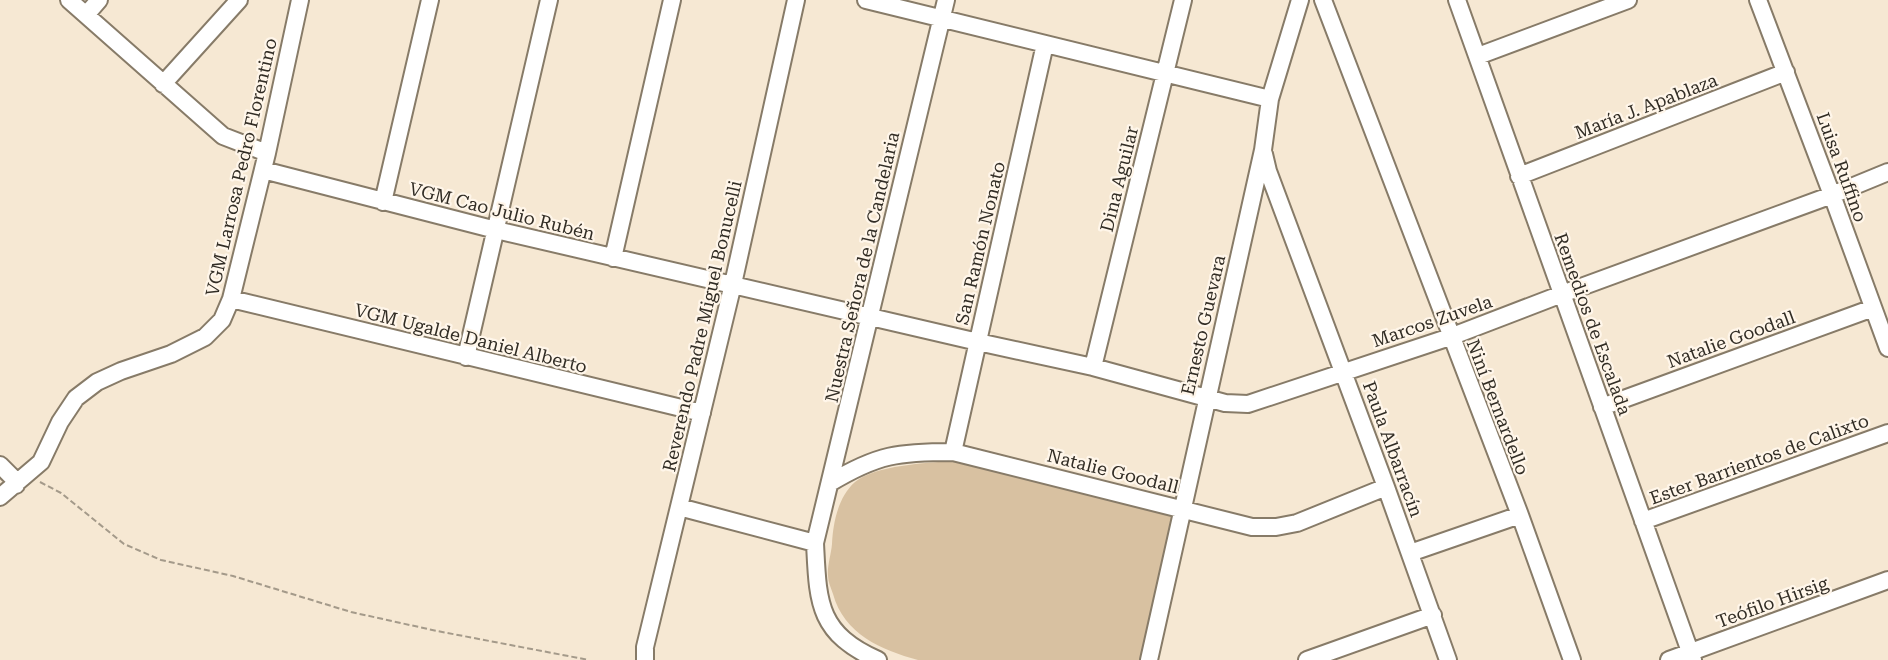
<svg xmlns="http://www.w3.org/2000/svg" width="1888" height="660" font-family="'Roboto Serif',serif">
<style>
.green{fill:#d8c1a1}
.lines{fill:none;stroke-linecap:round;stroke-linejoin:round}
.minor-casing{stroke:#877b68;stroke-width:20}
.path{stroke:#a49a8a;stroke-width:2;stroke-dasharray:6 3;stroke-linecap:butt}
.minor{stroke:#fff;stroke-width:16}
.labels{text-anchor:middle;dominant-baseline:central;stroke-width:4.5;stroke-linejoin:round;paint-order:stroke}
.street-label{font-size:18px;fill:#322d25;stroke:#fff6ea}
</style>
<rect width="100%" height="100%" fill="#f6e8d3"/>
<!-- green -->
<path class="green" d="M952 461 1179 514 1144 660H918C881 650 844 634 833 594 831 588 828 582 828 576 827 566 831 555 832 544 833 523 838 497 855 482 876 465 926 463 952 461Z"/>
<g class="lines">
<!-- minor casing -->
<g class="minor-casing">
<path id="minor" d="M69 0 223 136 267 153
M866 0 1270 99
M1323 0 1520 515 1572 660
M1457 0 1693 660
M1758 0 1832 195 1888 348
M86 15 99 0
M1478 56 1628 0
M163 84 239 0
M1264 154 1268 171 1386 487 1448 660
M263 170 496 230 978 342 1093 367 1225 403 1248 404 1450 337 1562 294 1832 195 1888 172
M1519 176 1786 72
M383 202 430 0
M613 258 672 0
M231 299 702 413
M466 357 549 0
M1093 367 1183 0
M1602 407 1873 308
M953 452 1045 44
M0 465 15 480 16 485
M830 483C878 454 899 452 953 452L1252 527H1276L1297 523 1386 487
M0 497 41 462 60 422 76 398 97 382 121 371 171 354 205 337 222 320 231 299 267 153 300 0
M679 507 815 543
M1643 521 1888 433
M1410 553 1520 515
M645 660V647L733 284 796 0
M878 660C817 633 818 602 815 543L946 0
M1149 660 1263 150 1270 99 1300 0
M1307 660 1433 615
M1669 660 1888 580"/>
</g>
<!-- path -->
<path class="path" d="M40 482 61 493 124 544 161 560 233 576 351 612 437 631 589 660"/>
<!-- minor -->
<use href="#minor" class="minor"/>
</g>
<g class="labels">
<!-- street labels -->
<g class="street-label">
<text transform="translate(1646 106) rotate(-21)">María J. Apablaza</text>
<text transform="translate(241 167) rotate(-77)">VGM Larrosa Pedro Florentino</text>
<text transform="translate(1842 167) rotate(70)">Luisa Ruffino</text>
<text transform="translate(1119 179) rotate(-76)">Dina Aguilar</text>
<text transform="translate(502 211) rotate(14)">VGM Cao Julio Rubén</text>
<text transform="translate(980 243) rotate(-77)">San Ramón Nonato</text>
<text transform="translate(862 267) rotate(-77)">Nuestra Señora de la Candelaria</text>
<text transform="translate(1432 321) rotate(-19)">Marcos Zuvela</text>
<text transform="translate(1593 324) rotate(70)">Remedios de Escalada</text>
<text transform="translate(1203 325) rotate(-77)">Ernesto Guevara</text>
<text transform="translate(702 326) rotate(-77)">Reverendo Padre Miguel Bonucelli</text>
<text transform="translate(471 338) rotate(14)">VGM Ugalde Daniel Alberto</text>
<text transform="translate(1731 339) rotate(-20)">Natalie Goodall</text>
<text transform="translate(1498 407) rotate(69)">Niní Bernardello</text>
<text transform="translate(1393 449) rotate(70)">Paula Albarracín</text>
<text transform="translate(1759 459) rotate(-20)">Ester Barrientos de Calixto</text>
<text transform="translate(1113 471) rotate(14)">Natalie Goodall</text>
<text transform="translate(1772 602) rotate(-20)">Teófilo Hirsig</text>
</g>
</g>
</svg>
